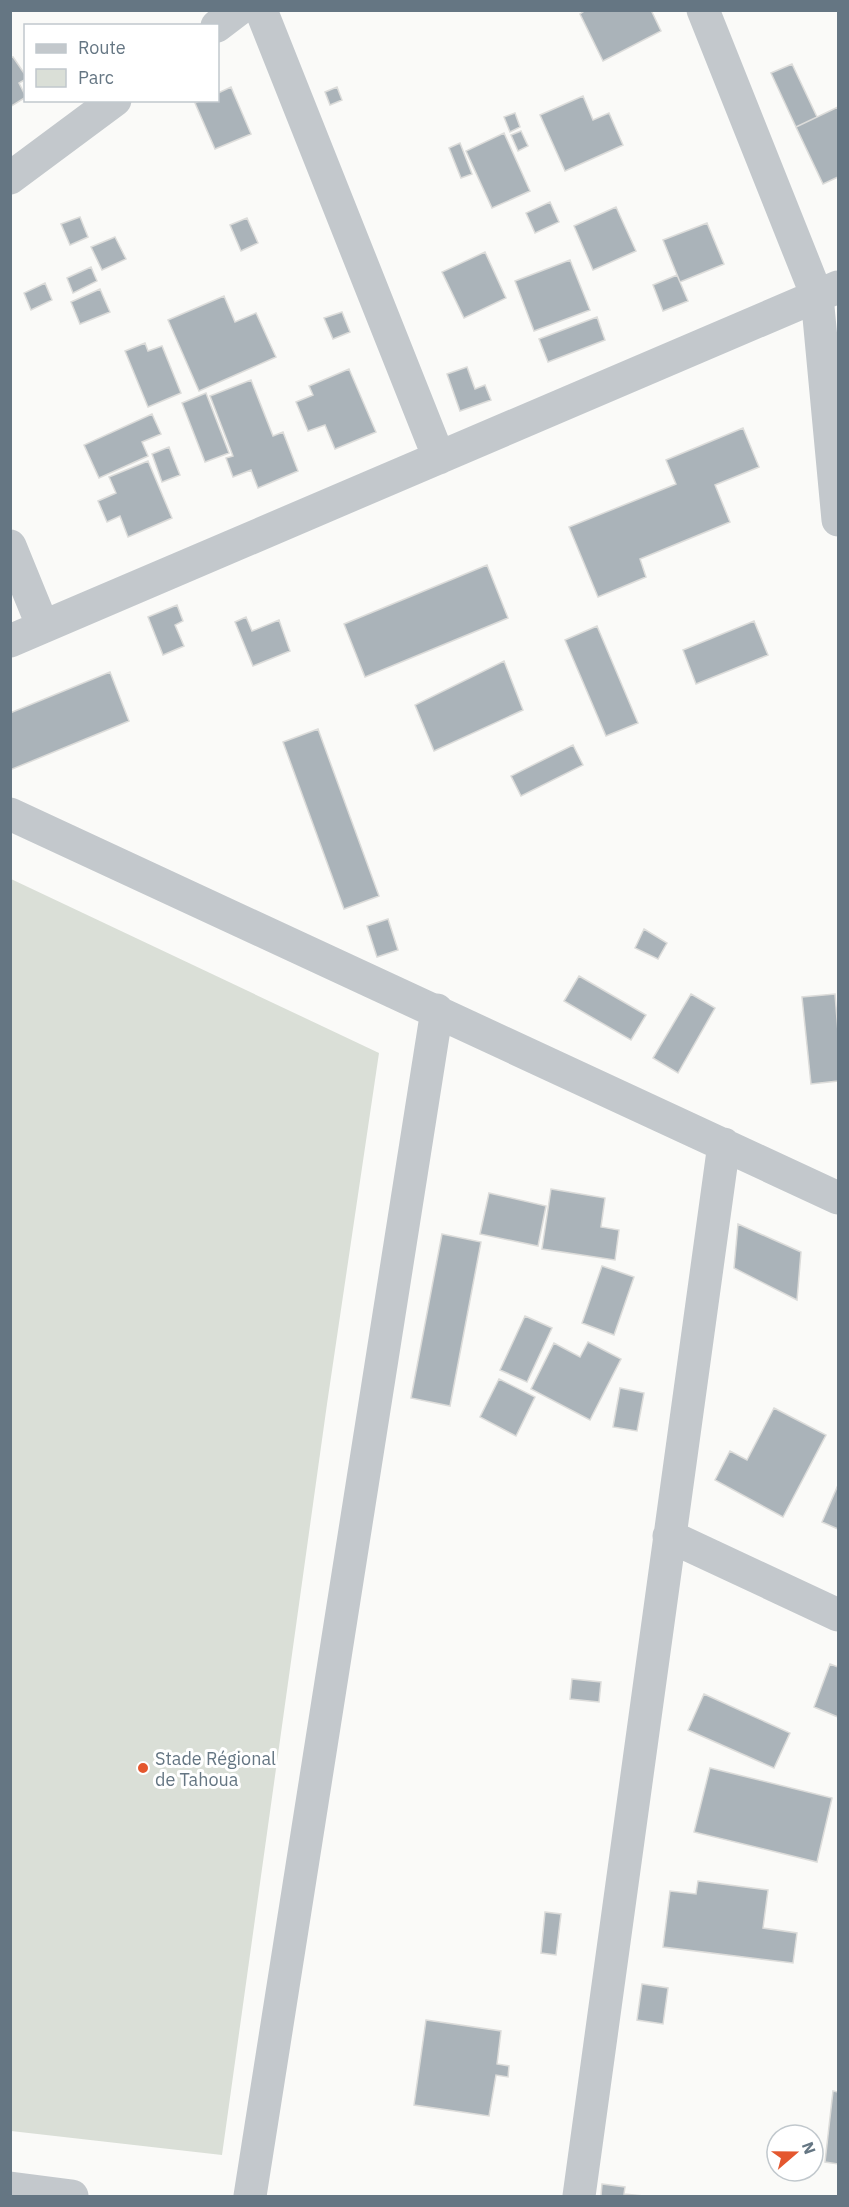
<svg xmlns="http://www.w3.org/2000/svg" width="849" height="2207" font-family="'IBM Plex Sans',sans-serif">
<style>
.green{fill:#dadfd7}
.building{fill:#aab3b9;stroke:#dcdcda;stroke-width:1.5}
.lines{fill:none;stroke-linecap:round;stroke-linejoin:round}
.minor{stroke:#c3c8cc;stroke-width:33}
.poi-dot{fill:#e4572e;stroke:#fff;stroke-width:2}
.labels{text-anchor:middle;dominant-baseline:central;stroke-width:6;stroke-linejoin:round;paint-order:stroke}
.poi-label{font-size:18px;fill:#657683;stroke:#fff;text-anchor:start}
</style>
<rect width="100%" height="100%" fill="#fafaf8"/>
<!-- green -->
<path class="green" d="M11 879 379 1053 327 1404 222 2155 11 2131Z"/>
<!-- building -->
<path class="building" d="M586 10H651L661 31 603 61 580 14Z
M13 57 26 76V79L19 83 26 97 10 107V58Z
M792 64 817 117 796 127 771 73Z
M231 87 251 134 215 149 195 103 201 100H218V93Z
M337 87 342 100 330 105 325 92Z
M583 96 593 120 609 113 623 145 565 171 540 115Z
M838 107V177L823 184 796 127Z
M515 113 520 127 510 132 504 117Z
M521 131 528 146 518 151 511 135Z
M504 133 530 191 492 208 466 151Z
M460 143 472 174 461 178 449 148Z
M550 202 559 222 535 233 526 213Z
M616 207 636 251 593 270 574 226Z
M80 217 88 237 70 245 61 224Z
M247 218 258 243 241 251 230 225Z
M707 223 724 264 680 282 663 240Z
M115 237 126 259 102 270 91 247Z
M485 252 506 298 464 318 442 272Z
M570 260 590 310 534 331 515 281Z
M91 267 97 281 73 293 67 278Z
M677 275 688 301 663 311 653 285Z
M45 283 52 300 31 310 24 293Z
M100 289 110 312 80 324 71 302Z
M224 296 235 322 256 313 276 357 199 391 168 320Z
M342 312 350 332 333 339 324 318Z
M597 317 605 340 548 362 539 339Z
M145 343 148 351 162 346 181 393 148 407 125 351Z
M467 367 475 389 485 385 491 400 460 411 447 374Z
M349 369 376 432 335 449 325 425 308 431 296 402 313 395 309 386Z
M251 380 273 436 283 432 298 471 258 488 251 470 233 477 226 458 233 456 210 396Z
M206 393 229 453 205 462 182 403Z
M152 414 161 434 142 442 148 456 99 478 84 445Z
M743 428 759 467 715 485 730 522 640 559 646 577 598 597 569 527 676 484 666 460Z
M169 447 180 475 162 482 152 454Z
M148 461 172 518 128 537 120 516 107 522 98 501 116 493 109 477Z
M487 565 508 618 365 677 344 624Z
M177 605 183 621 175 625 184 646 163 655 148 617Z
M246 617 252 631 279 620 290 651 253 666 235 622Z
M754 621 768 655 696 684 683 650Z
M597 626 638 723 606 736 565 640Z
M504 661 523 710 434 751 415 705Z
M110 672 129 721 10 770V713Z
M318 729 379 896 344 909 283 742Z
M573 745 583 765 521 796 511 776Z
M388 919 398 950 377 957 367 926Z
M644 929 667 943 658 959 635 948Z
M579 976 646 1015 631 1040 564 1001Z
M691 994 715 1008 678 1073 653 1058Z
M835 994 838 1032V1081L811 1084 802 997Z
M551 1189 605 1198 601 1227 619 1230 615 1260 542 1249Z
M489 1193 546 1206 538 1246 480 1234Z
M738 1224 801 1252 797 1300 734 1268Z
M442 1234 481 1242 450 1406 411 1398Z
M602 1266 634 1277 614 1335 582 1323Z
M525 1316 552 1328 527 1382 500 1370Z
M588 1342 621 1359 590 1420 531 1389 554 1343 580 1357Z
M499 1379 535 1397 516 1436 480 1417Z
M620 1388 644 1393 637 1431 613 1427Z
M774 1408 826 1435 783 1517 715 1480 730 1451 747 1460Z
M838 1485V1529L822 1522Z
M830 1664 838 1667V1717L814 1707Z
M572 1679 601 1682 599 1702 570 1699Z
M704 1694 790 1733 774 1768 688 1730Z
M710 1768 832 1798 817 1862 694 1832Z
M698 1881 768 1890 763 1928 797 1933 793 1963 663 1947 670 1891 696 1894Z
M545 1912 561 1914 556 1955 541 1953Z
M642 1984 668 1988 663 2024 637 2020Z
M426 2020 501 2031 497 2064 509 2066 508 2077 496 2075 489 2116 414 2105Z
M833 2091 838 2092V2164L825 2162Z
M602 2184 625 2187 624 2194 644 2196H601Z"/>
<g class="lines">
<!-- minor -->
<path class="minor" d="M261 10 439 458
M703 10 817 296 838 520
M217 26 238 10
M10 178 115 100
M10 546 43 627
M10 641 838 287
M10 814 838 1198
M669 1536 838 1615
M10 2188 72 2196
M250 2196 437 1010
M579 2196 724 1144"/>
</g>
<!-- markers -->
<circle class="poi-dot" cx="143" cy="1768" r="6"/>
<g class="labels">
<!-- poi labels -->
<g class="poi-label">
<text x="155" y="1758">Stade Régional<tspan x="155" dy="21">de Tahoua</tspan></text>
</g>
</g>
<!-- border -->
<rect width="849" height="2207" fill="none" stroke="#657683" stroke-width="24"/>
<!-- legend -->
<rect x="24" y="24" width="195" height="78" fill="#ffffff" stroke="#c1c8cd" stroke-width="1.5"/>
<rect x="36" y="44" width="30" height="9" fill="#c3c8cc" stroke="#c1c8cd" stroke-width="1.5"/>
<text x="78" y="54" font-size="18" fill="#657683">Route</text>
<rect x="36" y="69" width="30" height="18" fill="#dadfd7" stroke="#c1c8cd" stroke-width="1.5"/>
<text x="78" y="84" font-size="18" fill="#657683">Parc</text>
<!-- north arrow -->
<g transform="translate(795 2153) rotate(70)"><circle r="28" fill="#ffffff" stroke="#c1c8cd" stroke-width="1.5"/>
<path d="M0-4.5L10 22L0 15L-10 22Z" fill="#e4572e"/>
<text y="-9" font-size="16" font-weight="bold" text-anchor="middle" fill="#657683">N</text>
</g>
</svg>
